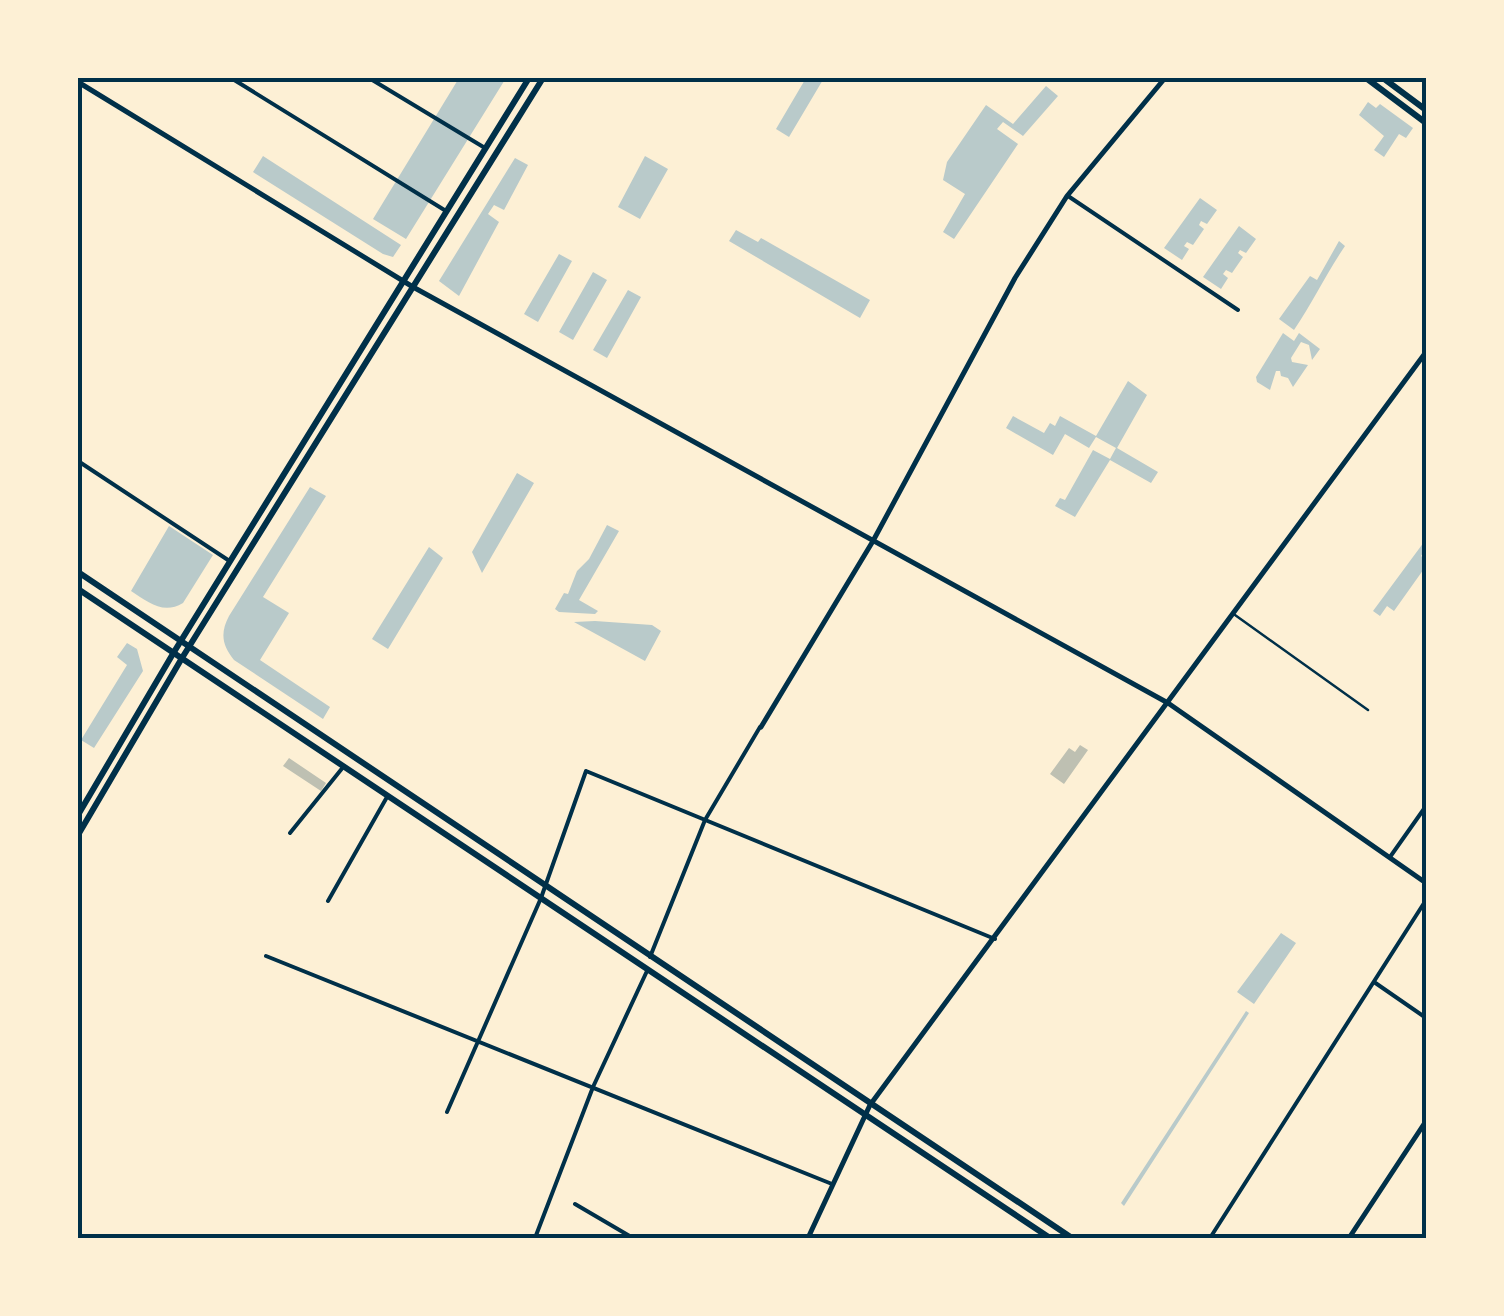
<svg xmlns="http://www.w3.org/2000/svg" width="1504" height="1316" font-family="Ubuntu,sans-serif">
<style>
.green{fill:#b9caca}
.building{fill:#bec0b2}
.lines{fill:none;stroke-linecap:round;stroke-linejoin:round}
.service{stroke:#003049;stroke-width:2.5}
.minor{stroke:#003049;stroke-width:4}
.tertiary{stroke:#003049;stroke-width:5}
.secondary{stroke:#003049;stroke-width:6}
.primary{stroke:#003049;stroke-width:6}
.neatline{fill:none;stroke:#003049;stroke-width:4}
</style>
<rect width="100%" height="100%" fill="#fdf0d5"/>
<!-- green -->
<path class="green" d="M459 78H506L406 239 373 219Z
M806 78H824L789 137 776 129Z
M1046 86 1058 96 1023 136 1003 122 997 129 1018 144 954 239 943 232 965 194 943 180 947 162 986 105 1013 124Z
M1368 102 1376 108 1380 104 1413 128 1406 138 1399 134 1384 157 1374 150 1384 136 1359 115Z
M263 156 401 245 393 257 383 254 253 172Z
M645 156 668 169 640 219 618 207Z
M515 158 528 165 504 210 494 205 488 214 499 222 459 296 439 281Z
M1200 198 1217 210 1207 224 1201 221 1199 225 1204 229 1193 245 1187 242 1184 246 1189 249 1182 260 1164 248Z
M1239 226 1256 239 1246 253 1240 250 1238 253 1243 257 1232 273 1226 270 1223 274 1228 278 1221 289 1203 277Z
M736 230 758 242 761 238 870 300 860 318 729 241Z
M1339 241 1345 246C1326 274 1313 302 1294 330L1279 319 1310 276 1317 280Z
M559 254 572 261 538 322 524 314Z
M593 272 607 280 573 340 559 332Z
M628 290 641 297 607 358 593 350Z
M1283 333 1294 341 1299 333 1320 349 1312 360 1309 345 1301 342 1291 358 1292 362 1308 365 1293 387 1288 378 1281 376 1280 371H1276L1270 390 1257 382 1256 377Z
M1128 381 1147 395 1117 448 1158 472 1151 483 1110 460 1075 517 1055 506 1060 498 1065 500 1093 450 1110 459 1116 448 1096 437 1089 448 1065 434 1053 455 1006 428 1013 416 1044 433 1050 423 1055 426 1060 416 1096 436Z
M517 473 534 483 482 573 472 552Z
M310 487 326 496 263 597 289 613 260 660 330 707 323 719 234 660C222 645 220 633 229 616Z
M607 525 619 531 579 600 598 611 595 614 559 612 555 609 564 593 568 594 577 571 589 559Z
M169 526 213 555 183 603C163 615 148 602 131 591Z
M1424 542 1426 548 1421 556 1426 560V566L1394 611 1387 606 1380 616 1373 611Z
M429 547 443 558 388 649 372 639Z
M595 621 652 625 661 631 645 661 574 622Z
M127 643 137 649 143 671 94 748 81 740 127 665 117 657Z
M1281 933 1296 943 1254 1004 1237 992Z
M1246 1011 1249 1013 1124 1206 1121 1203Z"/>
<!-- building -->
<path class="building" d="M1080 745 1088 750 1064 784 1050 774 1069 748 1075 752Z
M289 758 326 783 321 791 283 766Z"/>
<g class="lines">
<!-- service -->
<path class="service" d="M1235 615 1368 710"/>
<!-- minor -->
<path class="minor" d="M231 78 446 211
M369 78 485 148
M161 79 162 78
M1068 196 1238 310
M78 461 228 560
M290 833 344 766
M1390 857 1426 806
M328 901 387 797
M266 956 832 1184
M650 957 705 820 760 727
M1374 982 1426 1018
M447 1112 541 898 586 771 995 939
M575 1204 633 1238
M535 1238 593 1087 647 971
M1210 1238 1426 900"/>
<!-- tertiary -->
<path class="tertiary" d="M78 82 413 287 1168 703 1426 883
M761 727 873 541 1015 278 1067 196 1165 78
M808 1238 870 1105 1426 352
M1349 1238 1426 1121"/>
<!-- secondary -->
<path class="secondary" d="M78 572 1072 1238
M78 589 1050 1238"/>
<!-- primary -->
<path class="primary" d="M1366 78 1426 123
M1383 78 1426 110
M78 815 174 652 529 78
M78 835 182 658 543 78"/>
</g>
<!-- border -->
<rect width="1504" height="1316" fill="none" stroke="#fdf0d5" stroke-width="160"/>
<rect x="80" y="80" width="1344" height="1156" class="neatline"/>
</svg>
